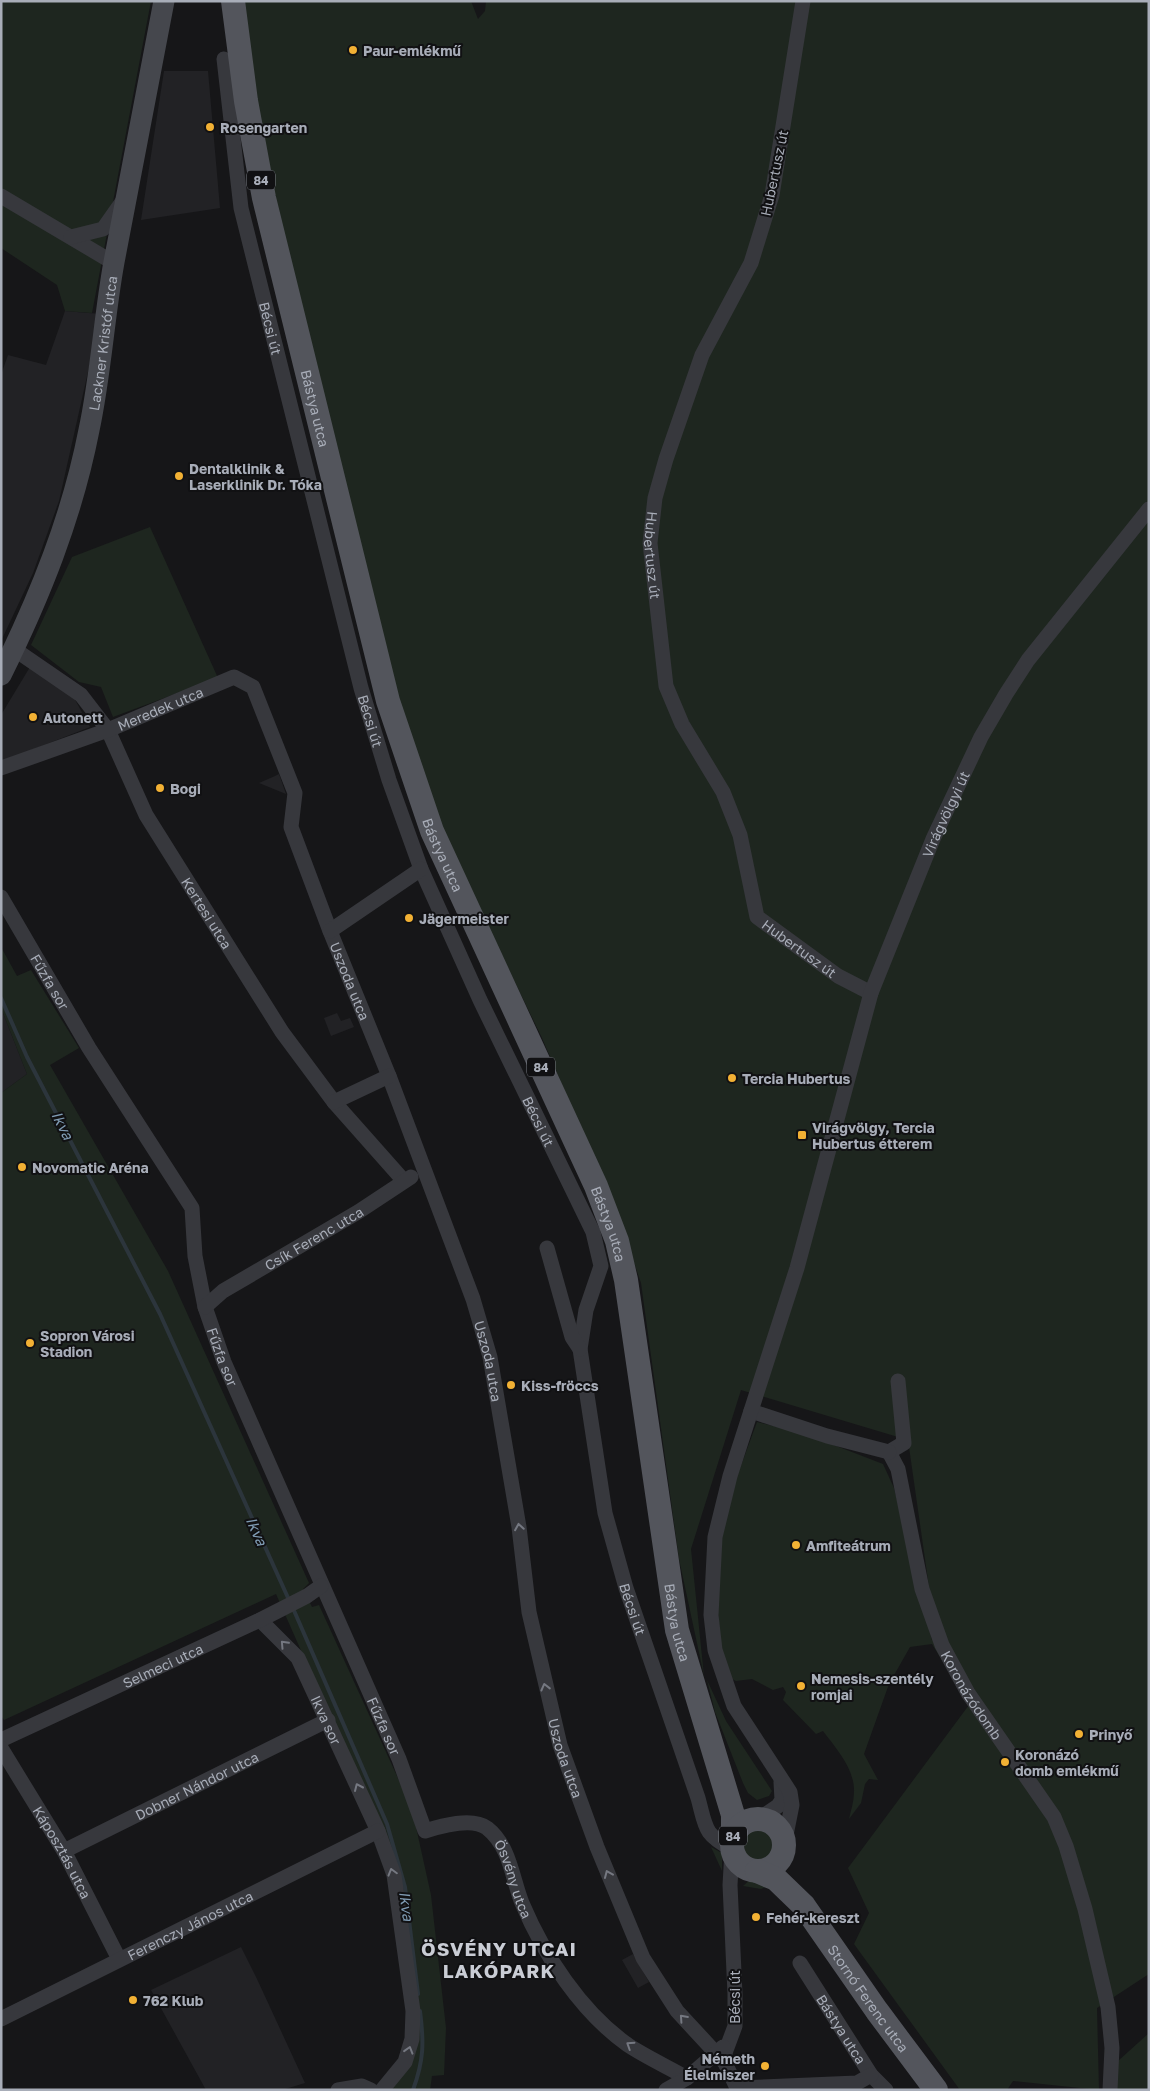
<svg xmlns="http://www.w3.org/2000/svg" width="1150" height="2091" font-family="'Golos Text',sans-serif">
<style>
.built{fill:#222225}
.green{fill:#1e261f}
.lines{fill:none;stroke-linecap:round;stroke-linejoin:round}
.stream{stroke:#2c353c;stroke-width:4}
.street{stroke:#37383d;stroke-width:15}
.secondary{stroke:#45474d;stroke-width:21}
.primary{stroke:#53555c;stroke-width:24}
.oneway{stroke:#757881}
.poi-dot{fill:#f2b134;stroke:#111113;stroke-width:2}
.labels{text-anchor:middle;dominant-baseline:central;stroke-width:4;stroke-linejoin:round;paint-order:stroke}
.shield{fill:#111113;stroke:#7b7e86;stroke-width:1}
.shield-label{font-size:12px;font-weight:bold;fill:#a8adb8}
.poi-label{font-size:14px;font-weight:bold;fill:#a8adb8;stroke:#111113;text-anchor:start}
.street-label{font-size:14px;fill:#a8adb8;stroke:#111113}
.water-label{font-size:15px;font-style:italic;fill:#7f9bb3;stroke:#111113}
.district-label{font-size:19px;font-weight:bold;letter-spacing:1px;fill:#c9ccd4;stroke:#111113}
</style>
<rect width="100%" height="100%" fill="#161618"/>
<!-- built -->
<path class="built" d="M164 71H208L220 208 141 220Z
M65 311 101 314 59 501 33 573 1 641V375L8 355 46 365Z
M30 667 73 696 90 727 1 762V715Z
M279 774 286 794 259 783 275 776Z
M1 1008 27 1074 1 1093Z
M337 1013 341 1021 350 1018 354 1027 331 1036 324 1018Z
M241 1947 257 1979 305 2083 282 2090H206L151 1990Z
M633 1954 649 1982 638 1988 622 1960Z"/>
<!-- green -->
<path class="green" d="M1 1H151L92 313 65 311 57 285 1 248Z
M241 1H471L478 19 485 11 486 1H1149V1974L1097 2008 1099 2090 1013 2081 1007 2090H960L854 1944 869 1913 848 1868 969 1705 932 1644 910 1647 889 1684 864 1754 878 1780 869 1779 865 1784 861 1803 849 1819C851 1810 854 1801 854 1792 855 1769 835 1747 823 1731L816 1734 783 1700 786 1692 783 1687 773 1690 752 1679 736 1681 724 1675 715 1582 724 1512 757 1422 800 1432 883 1464 894 1488 932 1640 931 1601 908 1440 741 1390 691 1549 704 1676 679 1559 641 1283 616 1210 542 1038 428 803 387 672 272 195Z
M150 527 218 678 113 717 101 687 79 682 31 645 72 557Z
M1 947 17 976 31 970 79 1048 50 1065 168 1271 309 1583 303 1589 312 1607 319 1605 412 1809 431 1895 446 2028 444 2075 432 2076 430 2090H390L414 2036 389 1863 376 1820 276 1594 4 1720 1 1716V1093L27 1074 1 1008Z
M707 1680 726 1721 772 1791 769 1796 757 1800 748 1793 743 1783 715 1712Z
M742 1844a16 16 0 1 1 32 0a16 16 0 1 1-32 0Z
M711 1847 722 1853V1871Z
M752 1878 774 1884 761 1889 743 1886Z
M1149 2033V2090H1116L1118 2061Z"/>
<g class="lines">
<!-- stream -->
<path class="stream" d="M1 998 27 1057 160 1314 289 1600
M292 1606 387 1824 405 1887 418 1994
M413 2090C424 2060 424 2042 420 2011"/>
<!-- street -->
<g class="street">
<path id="s1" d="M803 1 772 195 751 263 702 355 666 459 655 498 650 543 666 686 682 724 723 792 740 835 757 917 838 976 871 993"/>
<path id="s2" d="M224 59 241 208 361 688 389 780 421 869 480 1000 593 1232 601 1266 586 1310 580 1349 605 1513 626 1588 698 1798C706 1827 703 1834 732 1849"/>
<path d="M1 196 114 263"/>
<path d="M71 237 103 229 122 202"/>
<path id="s3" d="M14 649 81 695 108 730 146 815 282 1032 334 1102 404 1181"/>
<path id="s4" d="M1 768 108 730 234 677 253 687 295 793 291 827 330 931 389 1076 473 1299 490 1357 519 1527 529 1612 560 1745 597 1847 643 1958 677 2011 725 2063 738 2090"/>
<path id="s5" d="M1 897 89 1048 192 1208 195 1256 205 1307 224 1362 399 1759 425 1831C441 1826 472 1817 487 1828 510 1846 512 1878 522 1903 544 1955 581 2012 628 2045 646 2057 668 2067 687 2078"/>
<path d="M330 931 421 869"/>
<path d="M334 1102 389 1076"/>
<path d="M547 1248 572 1337 580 1349"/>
<path id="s6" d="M205 1307 223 1291 358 1212 411 1177"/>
<path id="s7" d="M898 1381 904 1443 889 1452 898 1469 922 1589 942 1645 968 1693 1054 1817 1066 1846 1085 1909 1108 2007 1112 2048 1110 2090"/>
<path d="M751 1411 827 1436 889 1452"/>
<path id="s8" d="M260 1620 298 1658 378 1831 394 1875 413 2011 412 2039 405 2062 382 2090"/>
<path id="s9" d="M1 1740 260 1620 307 1596 321 1586"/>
<path id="s10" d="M1 1748 64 1851 119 1959"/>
<path d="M759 1819 778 1806 782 1800 781 1782"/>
<path id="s11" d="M784 1845 792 1805 790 1792 734 1706 715 1650 711 1615 715 1537 730 1476 797 1268 871 993 933 839 981 737 1006 694 1028 660 1149 509"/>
<path id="s12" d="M64 1851 328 1720"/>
<path id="s13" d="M800 1963 871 2075 886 2090"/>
<path id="s14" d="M1 2019 378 1831"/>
<path d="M725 2063V2053L735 2026V1994L730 1885 732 1851"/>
<path d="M738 2088 857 2083 871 2075"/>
<path d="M338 2090 362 2086 371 2090"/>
<path d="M666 2090 687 2078 723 2047"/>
</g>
<!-- secondary -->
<path class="secondary" id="s15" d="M1 675C40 596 72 517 89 430 101 374 104 317 114 262 130 175 148 88 164 1"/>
<!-- primary -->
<g class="primary">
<path id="s16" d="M233 1 246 101 264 198 388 701 432 831 596 1186 617 1241 626 1280 677 1630 733 1815V1837"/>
<circle cx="758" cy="1845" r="26"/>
<path id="s17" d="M757 1871 776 1879 804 1906 877 2011 936 2090"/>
</g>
</g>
<!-- one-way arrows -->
<defs><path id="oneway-chevron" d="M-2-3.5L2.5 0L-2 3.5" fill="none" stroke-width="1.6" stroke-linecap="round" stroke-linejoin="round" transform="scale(1.25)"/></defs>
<g class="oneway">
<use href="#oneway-chevron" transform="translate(519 1527) rotate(-99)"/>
<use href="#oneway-chevron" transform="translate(284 1644) rotate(-133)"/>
<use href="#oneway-chevron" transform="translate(545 1687) rotate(-104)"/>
<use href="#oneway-chevron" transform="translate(358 1787) rotate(-114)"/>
<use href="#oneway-chevron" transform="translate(392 1872) rotate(-106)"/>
<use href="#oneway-chevron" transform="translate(608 1874) rotate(-113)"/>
<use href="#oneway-chevron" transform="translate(683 2018) rotate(-132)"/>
<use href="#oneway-chevron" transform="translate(630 2045) rotate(-147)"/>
<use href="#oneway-chevron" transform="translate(409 2050) rotate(-73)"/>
</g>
<!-- markers -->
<g class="poi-dot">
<circle cx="353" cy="50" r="5"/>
<circle cx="210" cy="127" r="5"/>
<circle cx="179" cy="476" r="5"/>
<circle cx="33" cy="717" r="5"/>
<circle cx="160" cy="788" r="5"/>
<circle cx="409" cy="918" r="5"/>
<circle cx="732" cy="1078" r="5"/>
<rect x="797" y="1130" width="10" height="10" rx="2.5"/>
<circle cx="22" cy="1167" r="5"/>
<circle cx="30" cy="1343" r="5"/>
<circle cx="511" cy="1385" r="5"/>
<circle cx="796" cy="1545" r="5"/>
<circle cx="801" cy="1686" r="5"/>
<circle cx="1079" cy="1734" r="5"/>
<circle cx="1005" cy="1762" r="5"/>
<circle cx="756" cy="1917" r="5"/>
<circle cx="133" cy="2000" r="5"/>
<circle cx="765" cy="2066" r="5"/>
</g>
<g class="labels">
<!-- shield labels -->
<g class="shield">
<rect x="247" y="170.5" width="28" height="19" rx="4"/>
<rect x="527" y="1057.5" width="28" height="19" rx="4"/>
<rect x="719" y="1826.5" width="28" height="19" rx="4"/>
</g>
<g class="shield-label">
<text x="261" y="180">84</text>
<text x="541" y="1067">84</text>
<text x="733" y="1836">84</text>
</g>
<!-- poi labels -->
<g class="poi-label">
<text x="363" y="50">Paur-emlékmű</text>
<text x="220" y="127">Rosengarten</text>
<text x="189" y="468">Dentalklinik &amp;<tspan x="189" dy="16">Laserklinik Dr. Tóka</tspan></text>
<text x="43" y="717">Autonett</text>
<text x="170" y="788">Bogi</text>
<text x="419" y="918">Jägermeister</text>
<text x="742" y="1078">Tercia Hubertus</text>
<text x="812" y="1127">Virágvölgy, Tercia<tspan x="812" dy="16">Hubertus étterem</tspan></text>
<text x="32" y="1167">Novomatic Aréna</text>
<text x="40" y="1335">Sopron Városi<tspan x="40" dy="16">Stadion</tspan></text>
<text x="521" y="1385">Kiss-fröccs</text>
<text x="806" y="1545">Amfiteátrum</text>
<text x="811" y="1678">Nemesis-szentély<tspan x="811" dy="16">romjai</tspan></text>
<text x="1089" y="1734">Prinyő</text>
<text x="1015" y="1754">Koronázó<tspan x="1015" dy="16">domb emlékmű</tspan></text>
<text x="766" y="1917">Fehér-kereszt</text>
<text x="143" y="2000">762 Klub</text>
<text x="755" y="2058" text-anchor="end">Németh<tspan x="755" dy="16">Élelmiszer</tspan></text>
</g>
<!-- street labels -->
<g class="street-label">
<text transform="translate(774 173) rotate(-78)">Hubertusz út</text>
<text stroke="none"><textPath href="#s2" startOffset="274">Bécsi út</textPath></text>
<text stroke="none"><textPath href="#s15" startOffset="349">Lackner Kristóf utca</textPath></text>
<text stroke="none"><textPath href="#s16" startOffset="416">Bástya utca</textPath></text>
<text stroke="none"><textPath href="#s1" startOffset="580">Hubertusz út</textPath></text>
<text stroke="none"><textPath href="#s4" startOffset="170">Meredek utca</textPath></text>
<text stroke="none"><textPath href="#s2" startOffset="679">Bécsi út</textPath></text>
<text stroke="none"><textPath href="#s11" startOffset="1089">Virágvölgyi út</textPath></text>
<text stroke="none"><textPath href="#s16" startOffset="881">Bástya utca</textPath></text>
<text stroke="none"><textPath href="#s3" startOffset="334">Kertesi utca</textPath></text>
<text stroke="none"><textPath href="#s1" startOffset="1015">Hubertusz út</textPath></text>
<text stroke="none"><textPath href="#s5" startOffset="98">Fűzfa sor</textPath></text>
<text stroke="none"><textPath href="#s4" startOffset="585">Uszoda utca</textPath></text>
<text stroke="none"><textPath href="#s2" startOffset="1114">Bécsi út</textPath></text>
<text stroke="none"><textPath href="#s16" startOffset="1286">Bástya utca</textPath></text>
<text stroke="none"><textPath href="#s6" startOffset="129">Csík Ferenc utca</textPath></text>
<text stroke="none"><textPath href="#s5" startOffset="518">Fűzfa sor</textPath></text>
<text stroke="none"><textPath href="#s4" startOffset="990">Uszoda utca</textPath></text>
<text stroke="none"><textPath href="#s2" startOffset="1624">Bécsi út</textPath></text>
<text stroke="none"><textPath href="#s16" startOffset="1691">Bástya utca</textPath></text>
<text stroke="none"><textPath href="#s9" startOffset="178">Selmeci utca</textPath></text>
<text stroke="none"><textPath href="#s7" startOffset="339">Koronázódomb</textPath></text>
<text stroke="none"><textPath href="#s8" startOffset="122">Ikva sor</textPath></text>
<text stroke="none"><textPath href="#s5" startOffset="921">Fűzfa sor</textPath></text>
<text stroke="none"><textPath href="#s4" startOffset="1395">Uszoda utca</textPath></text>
<text stroke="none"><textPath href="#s12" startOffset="148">Dobner Nándor utca</textPath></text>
<text stroke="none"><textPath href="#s10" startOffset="121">Káposztás utca</textPath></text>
<text stroke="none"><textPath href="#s5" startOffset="1156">Ösvény utca</textPath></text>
<text stroke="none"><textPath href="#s14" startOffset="211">Ferenczy János utca</textPath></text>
<text transform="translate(734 1997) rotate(-90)">Bécsi út</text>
<text stroke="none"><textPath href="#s17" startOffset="172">Stornó Ferenc utca</textPath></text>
<text stroke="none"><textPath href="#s13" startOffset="78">Bástya utca</textPath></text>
</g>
<!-- water labels -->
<g class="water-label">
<text transform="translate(63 1125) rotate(63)">Ikva</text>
<text transform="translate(257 1531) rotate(66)">Ikva</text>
<text transform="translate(407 1906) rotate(82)">Ikva</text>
</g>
<!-- district labels -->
<g class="district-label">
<text x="499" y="1948">ÖSVÉNY UTCAI<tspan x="499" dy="22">LAKÓPARK</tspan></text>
</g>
</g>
<!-- border -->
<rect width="1150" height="2091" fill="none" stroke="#a8adb8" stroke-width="5"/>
</svg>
